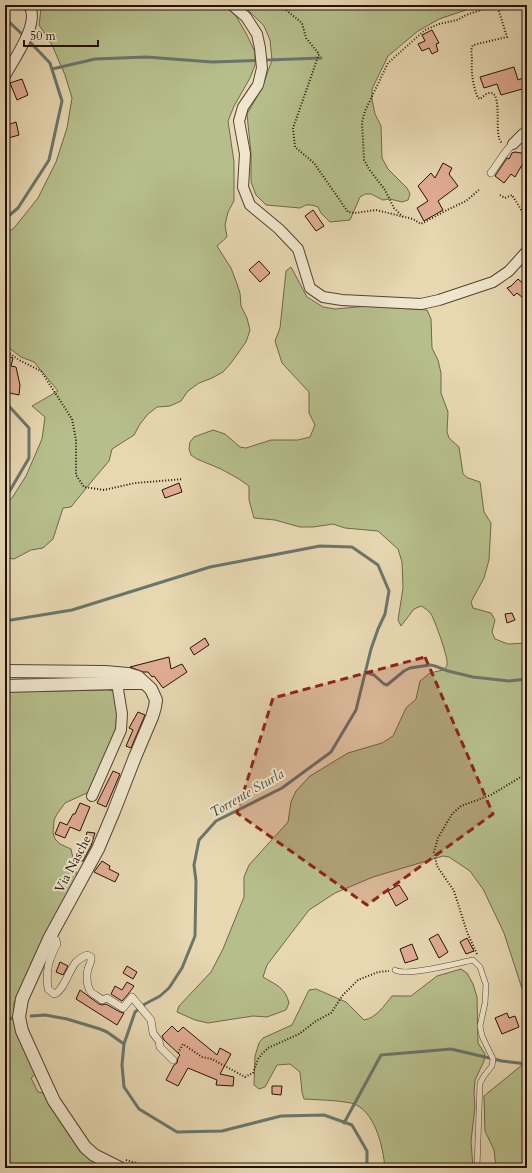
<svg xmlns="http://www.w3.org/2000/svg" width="532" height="1173" font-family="Cardo,serif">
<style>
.green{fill:#b6bf8c;stroke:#6d684a}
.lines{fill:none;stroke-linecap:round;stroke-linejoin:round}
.stream{stroke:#69766c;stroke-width:3}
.building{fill:#e1ac93;stroke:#241108}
.service-casing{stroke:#554332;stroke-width:6}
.pedestrian-casing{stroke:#554332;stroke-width:8}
.minor-casing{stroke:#554332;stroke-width:12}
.tertiary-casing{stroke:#554332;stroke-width:14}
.path{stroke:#241108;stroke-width:2;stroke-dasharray:1 2;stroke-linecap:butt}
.service{stroke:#efe6cd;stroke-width:5}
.pedestrian{stroke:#efe6cd;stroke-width:7}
.minor{stroke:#efe6cd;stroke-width:10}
.tertiary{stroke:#efe6cd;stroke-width:12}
.marked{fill:#8f2418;fill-opacity:0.2;stroke:#8f2418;stroke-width:3;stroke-dasharray:8 5;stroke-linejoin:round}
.labels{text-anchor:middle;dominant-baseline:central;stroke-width:4;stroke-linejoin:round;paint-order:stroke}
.street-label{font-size:13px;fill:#241108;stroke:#efe6cd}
.water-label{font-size:14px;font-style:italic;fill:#4c4c42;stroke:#efe6cd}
</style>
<rect width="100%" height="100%" fill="#e7d8b2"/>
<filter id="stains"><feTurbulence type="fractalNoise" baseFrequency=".005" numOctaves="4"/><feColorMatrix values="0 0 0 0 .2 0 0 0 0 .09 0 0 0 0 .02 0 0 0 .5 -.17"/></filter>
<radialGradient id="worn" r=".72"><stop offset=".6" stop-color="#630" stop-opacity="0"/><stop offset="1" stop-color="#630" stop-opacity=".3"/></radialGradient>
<!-- green -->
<path class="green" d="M38 5H224L236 16 247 35 255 52V65L250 78 234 106 228 121 234 162V201L228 212 225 225 227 237 217 246 231 268 236 281 240 293 241 306 247 318 250 330 246 342 231 363 223 372 212 378 199 383 188 391 181 401 170 406 157 407 148 414 140 424 134 435 112 449 109 461 92 481 71 507 63 508 53 539 43 548 31 550 14 559 8 558 5 556V505L12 498 26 476 42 439 45 417 32 406 58 391 34 362 21 357 5 345V234L14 228 38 198 56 162 67 128 72 98 65 75 52 45 39 25 41 9Z
M243 5H481L439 19 418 31 388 56 372 89V99L375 114 381 126 382 158 388 169 407 188 410 194 408 200 402 202 390 199 383 200 371 194H365L360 197 350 220 330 222 321 213 318 207 312 205H306L300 208 266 205 256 195 251 182V154L247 114 262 88 272 60 270 40 264 26Z
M291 267 307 297 323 307 335 309 368 306 427 310 431 319 432 348 438 360 441 373V393L448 412 447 432 449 438 459 447 463 474 468 478 480 482 484 512 491 523 489 560 484 578 471 602 473 608 491 613 495 620 492 632 495 639 508 644 527 643V1004L504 933 483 889 470 871 449 857 443 856 373 877 335 893 309 910 267 965 263 977C276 985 285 987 289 1003L286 1010 267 1017 253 1016 208 1023 195 1020 177 1012 179 1006 211 972 223 949 244 897V877L249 865 288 822 291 802 296 791 310 776 348 753 382 743 393 736 406 708 416 699 420 681 430 673 443 670C445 668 446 667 447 665 449 659 435 621 431 614 428 610 425 608 421 606L414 609 401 626 398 620 403 588 402 562 398 549 378 531 345 528 333 524 313 527H300L275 520 254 518 249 500V486L239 479 221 469 197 459 191 455 189 449 190 442 194 437 213 430 225 434 240 447 246 448 271 440H298L310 437 315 425 309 413V392L282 363 275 341 280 328 286 271Z
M108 690 115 691 117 697 116 728 104 763 89 792 65 803 57 814 54 820 53 833 55 839 60 844 71 849 77 877 42 945 14 1003V1020L36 1074 31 1078 38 1092 43 1093 90 1159 106 1168H5V720L8 715 7 692Z
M461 969 467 973 473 984 477 997 478 1043 485 1054 484 1061 475 1080 474 1094 475 1107 471 1141 473 1168H385C383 1147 375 1109 351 1103 337 1100 318 1100 304 1099L302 1092 300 1072 290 1064 277 1065 265 1087 259 1089 254 1085 255 1056 259 1043 263 1038 292 1025 309 990 316 989 346 1002 364 1020C376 1018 384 1006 392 996H411L437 976Z
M527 1061V1168H496L494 1150 485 1131 484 1096Z"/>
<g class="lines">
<!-- stream -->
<path class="stream" d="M5 18 24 36
M52 69 95 59 146 57 212 62 321 58
M5 219 18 208 49 160 62 101 50 63 28 40
M5 404H7L29 428V458L5 499
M5 621 72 610 210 567 320 546 352 547 378 565 389 591 385 614 378 629 371 649 356 710 331 752 282 788 216 821 199 840 194 865 196 881 195 936 182 968 169 988 160 996 145 1004 135 1012 124 1044 122 1065 124 1087 139 1109 177 1132 222 1131 281 1116 324 1115 352 1125 367 1151V1168
M365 672 374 675 384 684 387 685 404 671 410 668 430 665 435 666 448 671 473 677 509 681 527 679
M31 1016 45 1015 67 1019 100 1029 107 1032 124 1044
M5 1019 17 1018
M344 1123 381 1055 451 1049 502 1061 527 1064"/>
</g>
<!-- building -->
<path class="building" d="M432 30 439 43 436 44 438 51 432 54 429 48 422 51 418 44 425 41 422 35Z
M514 67 518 80 523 78 526 88 501 95 497 84 484 88 480 77Z
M22 79 28 95 17 100 10 83Z
M16 122 19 135 5 139V126Z
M515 152 527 154V168L522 165 515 177 511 174 504 183 495 176 507 158 509 159 512 153Z
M443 163 452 168 449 174 458 186 438 201 443 210 424 221 417 208 428 201 418 186 431 173 435 178Z
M313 210 324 226 316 231 305 216Z
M259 261 270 273 260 282 249 270Z
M518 279 527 287V293L523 298 517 293 514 296 507 288 511 286Z
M5 355 13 358 11 366 16 367 20 385 19 395 5 392Z
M179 483 182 492 165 498 162 490Z
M512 613 515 620 507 623 505 614Z
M205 638 209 645 194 655 190 648Z
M169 657 171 669 182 664 187 672 163 688 154 676 152 677 148 672H143L130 667Z
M138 712 145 715 131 748 126 746 133 730 129 728Z
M113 771 120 774 106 807 97 803Z
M80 803 90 807 80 831 70 827 65 838 55 834 60 822 67 825 73 814H75Z
M87 832 95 833 91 846 83 861H80Z
M102 861 110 866 109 869 119 874 115 882 94 872Z
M399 885 408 899 396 906 388 891Z
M438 934 448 952 439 958 429 939Z
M467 938 474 951 466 954 460 942Z
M412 944 418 959 405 963 400 949Z
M60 962 68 966 63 975 56 972Z
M127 966 137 972 133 979 123 973Z
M127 982 134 986 129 993 122 1001 111 994 115 986 122 990Z
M80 990 99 1004 102 1005 106 1004 120 1012 124 1013 117 1025 76 999Z
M507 1013 509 1018 515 1016 519 1027 502 1034 495 1018Z
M172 1026 178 1032 183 1027 217 1055 220 1048 231 1054 220 1074 234 1077 233 1086 216 1085 217 1080 188 1068 178 1086 166 1080 174 1065 177 1063 178 1058 180 1055 164 1040 162 1036Z
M272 1086H282L281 1095 272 1094Z"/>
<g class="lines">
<!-- service casing -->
<g class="service-casing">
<path id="service" d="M395 970C406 977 458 963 473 960L480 967 486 985 485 1003 480 1026 482 1036 493 1059 492 1066 484 1076 480 1083 477 1168"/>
</g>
<!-- pedestrian casing -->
<g class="pedestrian-casing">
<path id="pedestrian" d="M491 173C498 164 504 152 513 144
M50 937 56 940 57 944C48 961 46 970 48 989L54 994C63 992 69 970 76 962 79 959 83 957 87 955L91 957C92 962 89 965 88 969 86 976 87 987 91 992 94 995 99 997 102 1000L107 998 123 1008 132 997 151 1020 153 1033 159 1041 160 1047 173 1060"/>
</g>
<!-- minor casing -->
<g class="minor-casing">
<path id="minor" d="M232 5 246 17 257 34 260 48 262 68 258 85 243 107 239 121 245 154 243 187 250 205 279 229 298 249 310 288 323 297 342 300 421 304 439 300 493 282 509 271 527 251
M5 76C13 61 37 27 31 10 31 8 29 7 28 5
M513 144 523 134 527 132
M92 796 121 730 122 714 117 683"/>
</g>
<!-- tertiary casing -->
<g class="tertiary-casing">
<path id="tertiary" d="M5 671 105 672 128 674 138 677 151 689 156 700 155 707 152 717 135 757 114 811 98 849 50 937 22 999 19 1017 22 1031 47 1086 54 1101 85 1147 94 1155 120 1168
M5 686 117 683H144"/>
</g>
<!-- path -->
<path class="path" d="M283 5 286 10 302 23 306 38 319 54 293 128 295 147 314 163 348 212 355 213 376 210 413 219 421 224 447 210 466 201 480 189
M497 5 507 37 473 45C470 50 472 55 472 60 471 73 473 86 478 98L480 99C483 97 487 92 491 93 503 94 493 136 502 143
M500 195 505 198 512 195 527 219
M403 217 394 208 385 190 369 169 364 160 362 122 365 111 388 63 425 30 439 24 457 20 466 15 496 5
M526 278 527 276
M5 350 19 360 41 371 72 419 76 440V475L84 487 104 490 135 483 183 479
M477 954 467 932 454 891 437 866 434 852 438 838 452 814 461 806 491 795 519 778 527 775
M178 1053 183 1044 202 1057 212 1059 245 1077 253 1073 258 1059 262 1054 268 1048 299 1034 316 1021 331 1013 343 995 358 980 378 972 389 971
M126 1160 140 1164 157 1166 178 1165 202 1168"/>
<!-- service -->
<use href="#service" class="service"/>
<!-- pedestrian -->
<use href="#pedestrian" class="pedestrian"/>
<!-- minor -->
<use href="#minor" class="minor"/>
<!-- tertiary -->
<use href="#tertiary" class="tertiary"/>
</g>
<!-- marked area -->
<path class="marked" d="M425 657 493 814 367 905 237 813 273 698Z"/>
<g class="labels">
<!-- street labels -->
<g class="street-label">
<text transform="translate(73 864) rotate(-62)">Via Nasche</text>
</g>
<!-- water labels -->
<g class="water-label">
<text transform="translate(247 793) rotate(-30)">Torrente Sturla</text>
</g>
</g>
<!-- margin -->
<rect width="532" height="1173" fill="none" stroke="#e7d8b2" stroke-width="20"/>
<rect x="6" y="6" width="520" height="1161" fill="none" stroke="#241108" stroke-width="2"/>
<rect x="10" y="10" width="512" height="1153" fill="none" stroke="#241108"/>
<!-- scale -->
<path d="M24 40v6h74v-6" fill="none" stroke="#241108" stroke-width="2"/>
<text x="30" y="40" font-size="12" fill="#241108" stroke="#efe6cd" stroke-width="3" paint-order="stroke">50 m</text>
<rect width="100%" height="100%" filter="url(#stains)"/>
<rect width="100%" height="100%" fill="url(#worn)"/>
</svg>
